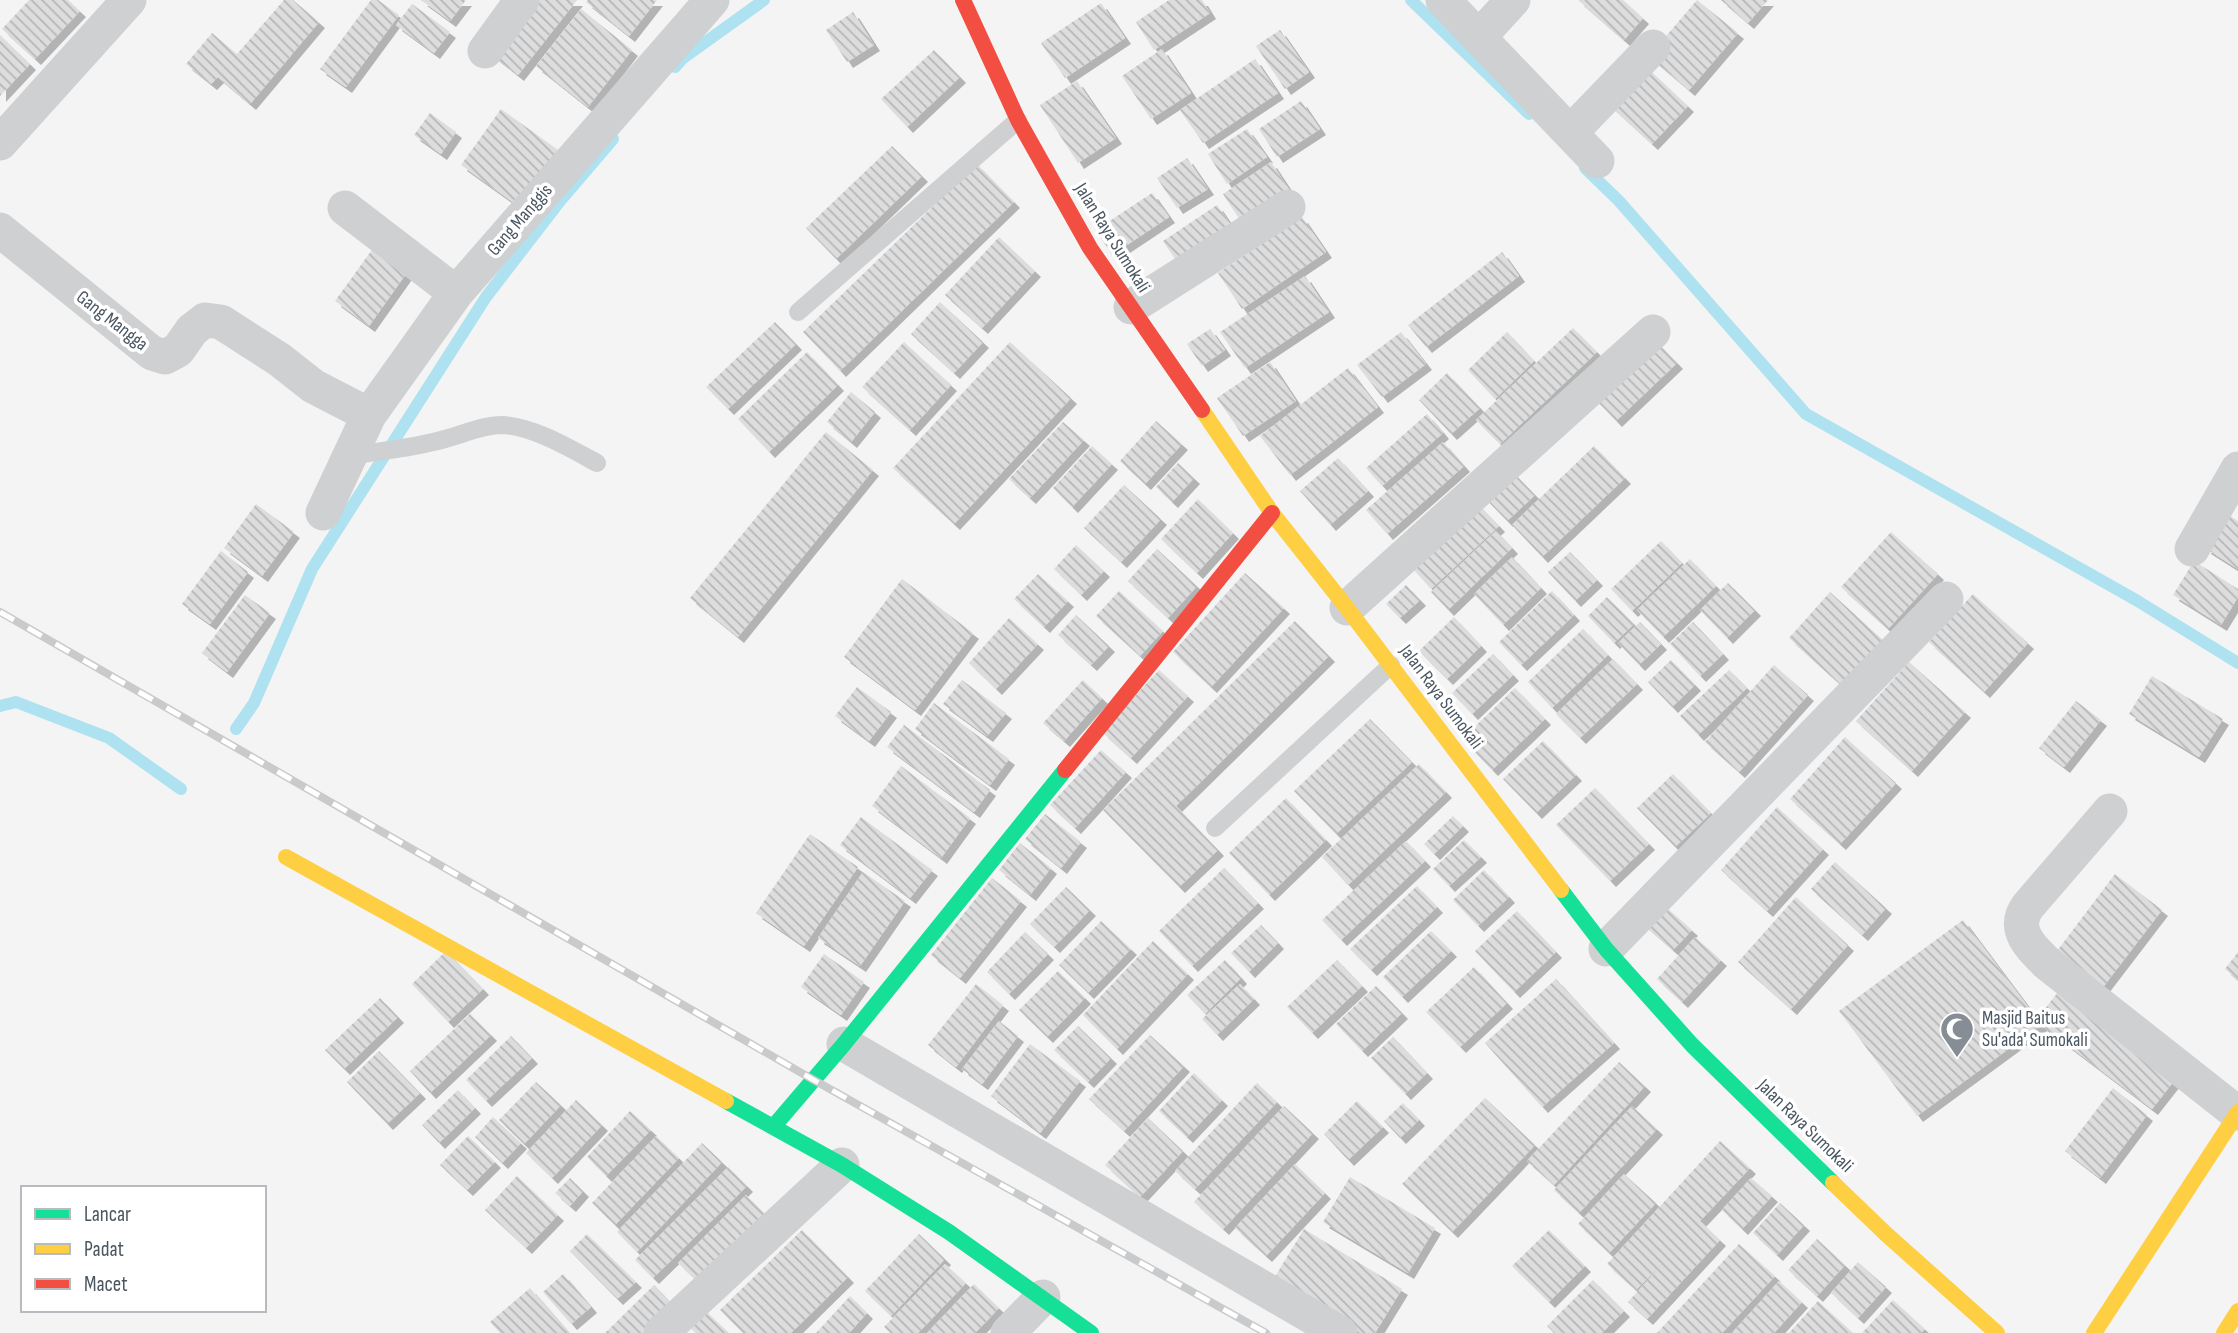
<svg xmlns="http://www.w3.org/2000/svg" width="2238" height="1333" font-family="'Sofia Sans Condensed',sans-serif">
<style>
.lines{fill:none;stroke-linecap:round;stroke-linejoin:round}
.stream{stroke:#aee2f0;stroke-width:12}
.building{fill:url(#building-back-hatch);filter:url(#shadow)}
.lane{stroke:#ced0d2;stroke-width:18}
.street{stroke:#ced0d2;stroke-width:35}
.fast{stroke:#16e098;stroke-width:16}
.slow{stroke:#ffcf43;stroke-width:16}
.jam{stroke:#f24e42;stroke-width:16}
.rail-casing{stroke:#c9cacc;stroke-width:8}
.rail{stroke:#fff;stroke-width:5;stroke-dasharray:16;stroke-linecap:butt}
.labels{text-anchor:middle;dominant-baseline:central;stroke-width:7;stroke-linejoin:round;paint-order:stroke}
.street-label{font-size:19px;fill:#4a5661;stroke:#fff}
.poi-label{font-size:19px;fill:#4a5661;stroke:#fff;text-anchor:start}
</style>
<defs>
<pattern id="building-back-hatch" width="6" height="6" patternUnits="userSpaceOnUse" patternTransform="scale(1.75)"><rect width="6" height="6" fill="#ddddde"/><path d="M-1 5l2 2M0 0l6 6M5-1l2 2" fill="none" stroke="#b5b6b7"/></pattern>
<filter id="shadow"><feDropShadow dx="6" dy="6" stdDeviation="0" flood-color="#0004"/></filter>
</defs>
<rect width="100%" height="100%" fill="#f4f4f4"/>
<g class="lines">
<!-- stream -->
<path class="stream" d="M1411 0 1529 114
M675 67 682 59 764 0
M1585 168 1619 201 1806 414 2136 600 2238 663
M0 706 16 702 109 738 181 789
M236 729 254 703 312 569 486 297 560 201 613 139"/>
</g>
<!-- building -->
<path class="building" d="M29 0H68L80 11 35 59 2 29Z
M284 0H293L319 22 250 104 218 77 211 84 186 64 212 33 237 54Z
M371 0H378L399 15 346 87 320 69Z
M421 0H466L450 21Z
M531 0H577L518 75 489 52Z
M588 0H657L629 36 586 2Z
M1169 0H1202L1210 13 1154 50 1136 22Z
M1578 0H1623L1643 18 1624 40Z
M1697 0 1738 33 1689 90 1649 56Z
M1721 0H1768L1748 23Z
M1101 3 1125 38 1065 78 1041 43Z
M412 4 450 32 434 53 396 25Z
M581 9 632 50 588 107 536 66Z
M853 12 874 45 847 62 826 30Z
M1280 30 1309 72 1285 89 1256 46Z
M0 35 30 64 0 96Z
M1162 49 1191 93 1151 119 1122 76Z
M934 50 960 77 907 127 881 99Z
M1255 59 1278 93 1203 143 1180 110Z
M1640 61 1688 106 1652 144 1604 100Z
M1077 81 1116 138 1078 163 1040 105Z
M1301 101 1320 129 1277 157 1259 129Z
M501 109 558 150 517 205 461 165Z
M430 113 456 132 441 154 414 135Z
M1247 129 1267 157 1227 184 1208 154Z
M892 146 922 176 836 259 806 228Z
M1187 158 1208 189 1177 208 1157 178Z
M1271 162 1290 191 1242 223 1223 194Z
M977 164 1014 202 840 371 803 332Z
M1152 193 1169 217 1112 255 1096 230Z
M1217 205 1235 231 1181 268 1163 241Z
M1302 217 1326 252 1242 309 1218 273Z
M999 237 1035 271 982 328 945 295Z
M374 247 408 271 369 326 335 301Z
M1502 252 1519 276 1426 347 1408 325Z
M1305 276 1329 312 1245 368 1220 332Z
M940 302 983 342 954 373 911 334Z
M775 322 796 344 728 409 706 387Z
M1573 328 1597 352 1500 444 1476 420Z
M1210 329 1225 350 1202 366 1187 344Z
M1401 332 1426 364 1382 397 1357 365Z
M1507 332 1534 361 1495 399 1468 370Z
M1655 340 1677 363 1616 421 1594 398Z
M904 342 951 385 910 430 862 387Z
M1010 342 1071 398 954 524 893 468Z
M807 352 838 385 769 452 738 419Z
M1270 362 1296 401 1243 436 1217 398Z
M1348 368 1378 407 1290 475 1260 436Z
M1447 373 1480 408 1451 434 1419 400Z
M851 392 875 412 851 442 827 422Z
M1427 414 1443 433 1382 486 1366 468Z
M1156 421 1182 444 1145 484 1120 461Z
M1063 422 1084 440 1030 498 1009 479Z
M826 432 873 470 738 637 690 598Z
M1443 442 1464 466 1387 534 1366 510Z
M1092 446 1112 464 1072 507 1053 488Z
M1594 446 1625 478 1542 557 1512 525Z
M1338 458 1368 491 1330 525 1300 491Z
M1178 463 1194 478 1172 502 1156 487Z
M1508 467 1535 495 1507 521 1480 493Z
M1124 485 1161 519 1121 562 1084 528Z
M1472 498 1499 526 1431 589 1405 560Z
M1198 499 1233 533 1197 573 1161 539Z
M256 504 294 532 262 576 224 548Z
M2227 514 2238 521V569L2205 548Z
M1496 531 1512 548 1448 610 1431 592Z
M1891 532 1938 574 1888 629 1841 587Z
M1661 541 1682 563 1632 611 1611 589Z
M1076 545 1104 571 1081 595 1054 569Z
M1157 549 1197 586 1168 618 1128 581Z
M221 551 248 572 210 624 182 604Z
M1570 552 1597 580 1575 601 1548 572Z
M1512 557 1541 588 1503 625 1474 594Z
M1690 559 1716 586 1663 637 1637 610Z
M2194 561 2238 589V597L2221 625 2173 595Z
M1245 573 1284 608 1211 687 1173 652Z
M1038 574 1068 601 1044 627 1014 599Z
M902 579 973 633 915 710 844 657Z
M1728 583 1755 610 1727 638 1700 610Z
M1406 585 1420 600 1400 618 1386 604Z
M1119 591 1163 631 1140 656 1096 616Z
M1552 591 1574 615 1521 665 1499 642Z
M1830 592 1884 641 1842 686 1789 638Z
M1973 594 2028 643 1984 692 1929 642Z
M245 595 270 613 227 672 202 653Z
M1607 597 1634 624 1614 643 1588 616Z
M1076 615 1109 646 1091 665 1058 635Z
M1454 617 1481 646 1447 679 1419 651Z
M1009 618 1038 644 996 689 969 663Z
M1295 621 1329 656 1176 806 1218 850 1179 887 1103 810Z
M1640 622 1661 644 1639 665 1618 643Z
M1693 622 1723 654 1700 676 1670 644Z
M1583 629 1608 655 1552 708 1528 682Z
M1493 654 1513 675 1472 714 1452 693Z
M1613 659 1637 684 1580 738 1556 714Z
M1671 660 1695 685 1672 707 1648 682Z
M1909 662 1965 712 1912 771 1856 721Z
M1774 665 1808 695 1739 772 1705 742Z
M1159 670 1188 696 1131 758 1102 732Z
M1729 670 1747 688 1698 735 1680 716Z
M2152 676 2223 719 2199 757 2129 714Z
M962 680 1006 713 987 736 943 704Z
M1083 680 1102 698 1064 741 1043 723Z
M857 687 891 712 869 741 835 716Z
M1515 688 1545 719 1492 770 1462 739Z
M2076 701 2101 720 2064 767 2039 748Z
M934 703 1009 759 990 785 915 729Z
M1370 719 1412 762 1336 834 1294 791Z
M904 725 990 790 974 812 887 747Z
M1845 737 1896 783 1840 844 1790 799Z
M1543 741 1576 775 1536 813 1503 779Z
M1101 750 1126 772 1075 828 1050 805Z
M1419 764 1446 792 1348 885 1322 857Z
M901 766 970 818 941 858 872 806Z
M1673 774 1711 813 1675 847 1637 808Z
M1595 788 1649 844 1610 881 1556 825Z
M1286 798 1326 840 1269 895 1229 853Z
M1777 807 1823 849 1767 911 1721 870Z
M1045 814 1081 842 1061 868 1025 839Z
M1453 816 1463 826 1434 854 1424 844Z
M861 817 932 870 910 898 840 845Z
M810 834 858 867 804 946 756 913Z
M1464 840 1481 857 1449 886 1433 869Z
M1406 841 1425 861 1341 940 1322 920Z
M1020 843 1051 868 1030 895 999 870Z
M1835 862 1886 908 1862 935 1811 889Z
M1224 868 1258 903 1192 966 1159 931Z
M1484 870 1509 897 1478 926 1453 900Z
M863 872 905 901 860 966 818 938Z
M2115 874 2162 910 2100 991 2054 955Z
M992 878 1021 901 960 978 931 955Z
M1417 886 1437 907 1371 970 1350 949Z
M1066 887 1090 910 1054 947 1030 924Z
M1796 897 1848 945 1791 1009 1738 962Z
M1658 900 1692 930 1673 950 1640 921Z
M1517 911 1556 952 1514 992 1475 951Z
M1963 920 2037 1019 2065 983 2181 1072 2152 1109 2041 1025 1917 1116 1839 1011Z
M1101 921 1131 949 1088 993 1059 965Z
M1261 925 1278 943 1249 972 1231 953Z
M1431 931 1451 951 1402 997 1383 977Z
M1025 932 1048 954 1009 994 987 972Z
M1695 937 1721 960 1682 1002 1657 979Z
M1153 941 1188 974 1117 1049 1083 1015Z
M446 951 483 989 448 1022 412 984Z
M2238 952V980L2225 969Z
M824 954 864 982 841 1015 801 987Z
M1225 960 1241 978 1205 1014 1187 995Z
M1337 960 1362 986 1312 1033 1287 1007Z
M1474 967 1507 1003 1460 1047 1426 1012Z
M1058 971 1085 998 1047 1037 1019 1010Z
M1556 979 1614 1043 1542 1107 1485 1043Z
M976 984 1003 1005 956 1067 928 1045Z
M1240 984 1254 999 1217 1035 1202 1019Z
M1376 986 1402 1013 1362 1051 1336 1024Z
M380 998 398 1017 344 1069 325 1050Z
M470 1014 491 1035 430 1093 410 1071Z
M999 1021 1018 1036 982 1084 962 1069Z
M1078 1026 1111 1058 1088 1082 1054 1050Z
M1150 1035 1184 1066 1124 1131 1089 1099Z
M511 1036 532 1058 486 1101 466 1080Z
M1393 1037 1427 1073 1405 1094 1371 1058Z
M1030 1044 1080 1081 1040 1133 991 1096Z
M379 1051 420 1093 387 1124 347 1082Z
M1619 1062 1645 1086 1554 1185 1527 1161Z
M1194 1073 1222 1100 1187 1137 1159 1111Z
M536 1082 561 1105 524 1144 499 1120Z
M1257 1083 1277 1102 1195 1189 1175 1171Z
M2113 1088 2147 1115 2100 1178 2065 1151Z
M458 1090 475 1108 439 1143 422 1125Z
M1485 1098 1535 1145 1452 1232 1402 1184Z
M576 1100 602 1125 552 1178 526 1153Z
M1357 1101 1383 1127 1348 1160 1324 1134Z
M1403 1103 1419 1120 1400 1138 1384 1121Z
M1284 1106 1313 1133 1223 1229 1194 1202Z
M1632 1106 1657 1129 1579 1213 1554 1190Z
M630 1111 651 1130 606 1176 587 1157Z
M493 1117 521 1143 502 1163 475 1137Z
M1148 1118 1183 1151 1140 1197 1105 1165Z
M468 1136 495 1162 467 1190 440 1165Z
M656 1136 679 1158 615 1225 592 1203Z
M1720 1141 1750 1168 1700 1221 1720 1240 1647 1319 1628 1302 1667 1259 1636 1290 1607 1264Z
M702 1143 722 1162 637 1252 617 1232Z
M1295 1164 1325 1193 1266 1256 1235 1228Z
M728 1167 747 1186 653 1278 635 1260Z
M1624 1174 1656 1203 1609 1253 1578 1224Z
M517 1176 558 1215 526 1248 485 1210Z
M1350 1177 1435 1228 1408 1273 1323 1222Z
M570 1178 583 1191 570 1206 555 1193Z
M1751 1178 1772 1196 1742 1229 1722 1210Z
M746 1195 768 1217 701 1285 678 1263Z
M1780 1203 1804 1225 1777 1255 1753 1233Z
M1304 1229 1402 1289 1375 1333H1361L1273 1280Z
M802 1230 848 1277 791 1333H743L720 1310Z
M1549 1230 1585 1266 1549 1302 1512 1266Z
M587 1234 636 1282 617 1299 570 1251Z
M919 1234 945 1259 891 1316 865 1291Z
M1817 1239 1845 1265 1817 1296 1788 1270Z
M1739 1244 1775 1276 1722 1333H1657Z
M1858 1262 1886 1287 1858 1318 1831 1293Z
M945 1264 966 1283 918 1333H890L884 1327Z
M563 1274 591 1307 571 1324 543 1292Z
M1593 1280 1624 1311 1602 1333H1554L1547 1326Z
M1779 1281 1802 1302 1774 1333H1732Z
M974 1284 999 1308 975 1333H927Z
M654 1285 674 1306 647 1333H605Z
M530 1288 569 1333H500L490 1322Z
M850 1296 867 1313 849 1333H816Z
M1893 1300 1925 1329 1921 1333H1862Z
M1818 1301 1853 1333H1789Z
M696 1302 729 1333H696L681 1318Z"/>
<g class="lines">
<!-- lane -->
<path class="lane" d="M798 312 1018 120
M349 456C380 451 414 448 445 439 464 434 482 425 502 425 533 426 571 449 597 463
M1215 828 1391 665"/>
<!-- street -->
<path class="street" d="M1443 0 1597 161
M1479 37 1513 0
M485 51 522 0
M1570 133 1653 47
M0 143 129 0
M345 208 456 293
M0 230 152 353 165 357 178 350 192 330 205 320 221 322 280 360 313 386 369 415
M1131 307 1288 207
M323 513 369 415 456 293 712 0
M2192 549 2238 469
M1347 608 1653 332
M2110 811 2028 906C2011 929 2031 948 2048 964L2237 1113
M1606 949 1946 599
M844 1044 1340 1333
M661 1333 842 1165
M1008 1333 1043 1297"/>
<!-- fast -->
<path class="fast" d="M1561 890 1606 949 1692 1045 1833 1183
M726 1101 842 1165 949 1232 1091 1333
M774 1126 844 1044 1065 770"/>
<!-- slow -->
<path class="slow" d="M1202 410 1272 513 1347 608 1561 890
M286 857 726 1101
M1833 1183 1886 1234 1997 1333
M2094 1333 2238 1112
M2224 1333 2238 1311"/>
<!-- jam -->
<path class="jam" d="M963 0 1018 120 1090 248 1202 410
M1065 770 1272 513"/>
<!-- rail casing -->
<g class="rail-casing">
<path id="rail" d="M0 612 812 1079 1266 1333"/>
</g>
<!-- rail -->
<use href="#rail" class="rail"/>
</g>
<!-- icons -->
<defs>
<g id="mosque-pin" transform="scale(1.75)"><path d="M0 17L-7.5 6A9.5 9.5 0 1 1 7.5 6Z" fill="#868d94" stroke="#fff"/><path d="M3.5-4.9A6 6 0 1 0 3.5 4.9A5 5 0 1 1 3.5-4.9Z" fill="#fff"/></g>
</defs>
<g fill-rule="evenodd">
<use href="#mosque-pin" x="1957" y="1029"/>
</g>
<g class="labels">
<!-- street labels -->
<g class="street-label">
<text transform="translate(520 220) rotate(-49)">Gang Manggis</text>
<text transform="translate(1112 238) rotate(58)">Jalan Raya Sumokali</text>
<text transform="translate(112 321) rotate(38)">Gang Mangga</text>
<text transform="translate(1441 697) rotate(53)">Jalan Raya Sumokali</text>
<text transform="translate(1805 1126) rotate(44)">Jalan Raya Sumokali</text>
</g>
<!-- poi labels -->
<g class="poi-label">
<text x="1982" y="1018">Masjid Baitus<tspan x="1982" dy="22">Su'ada' Sumokali</tspan></text>
</g>
</g>
<!-- legend -->
<rect x="21" y="1186" width="245" height="126" fill="#ffffff" stroke="#b7bbc0" stroke-width="2"/>
<rect x="35" y="1209" width="35" height="10" fill="#16e098" stroke="#b7bbc0" stroke-width="2"/>
<text x="84" y="1221" font-size="21" fill="#4a5661">Lancar</text>
<rect x="35" y="1244" width="35" height="10" fill="#ffcf43" stroke="#b7bbc0" stroke-width="2"/>
<text x="84" y="1256" font-size="21" fill="#4a5661">Padat</text>
<rect x="35" y="1279" width="35" height="10" fill="#f24e42" stroke="#b7bbc0" stroke-width="2"/>
<text x="84" y="1291" font-size="21" fill="#4a5661">Macet</text>
</svg>
